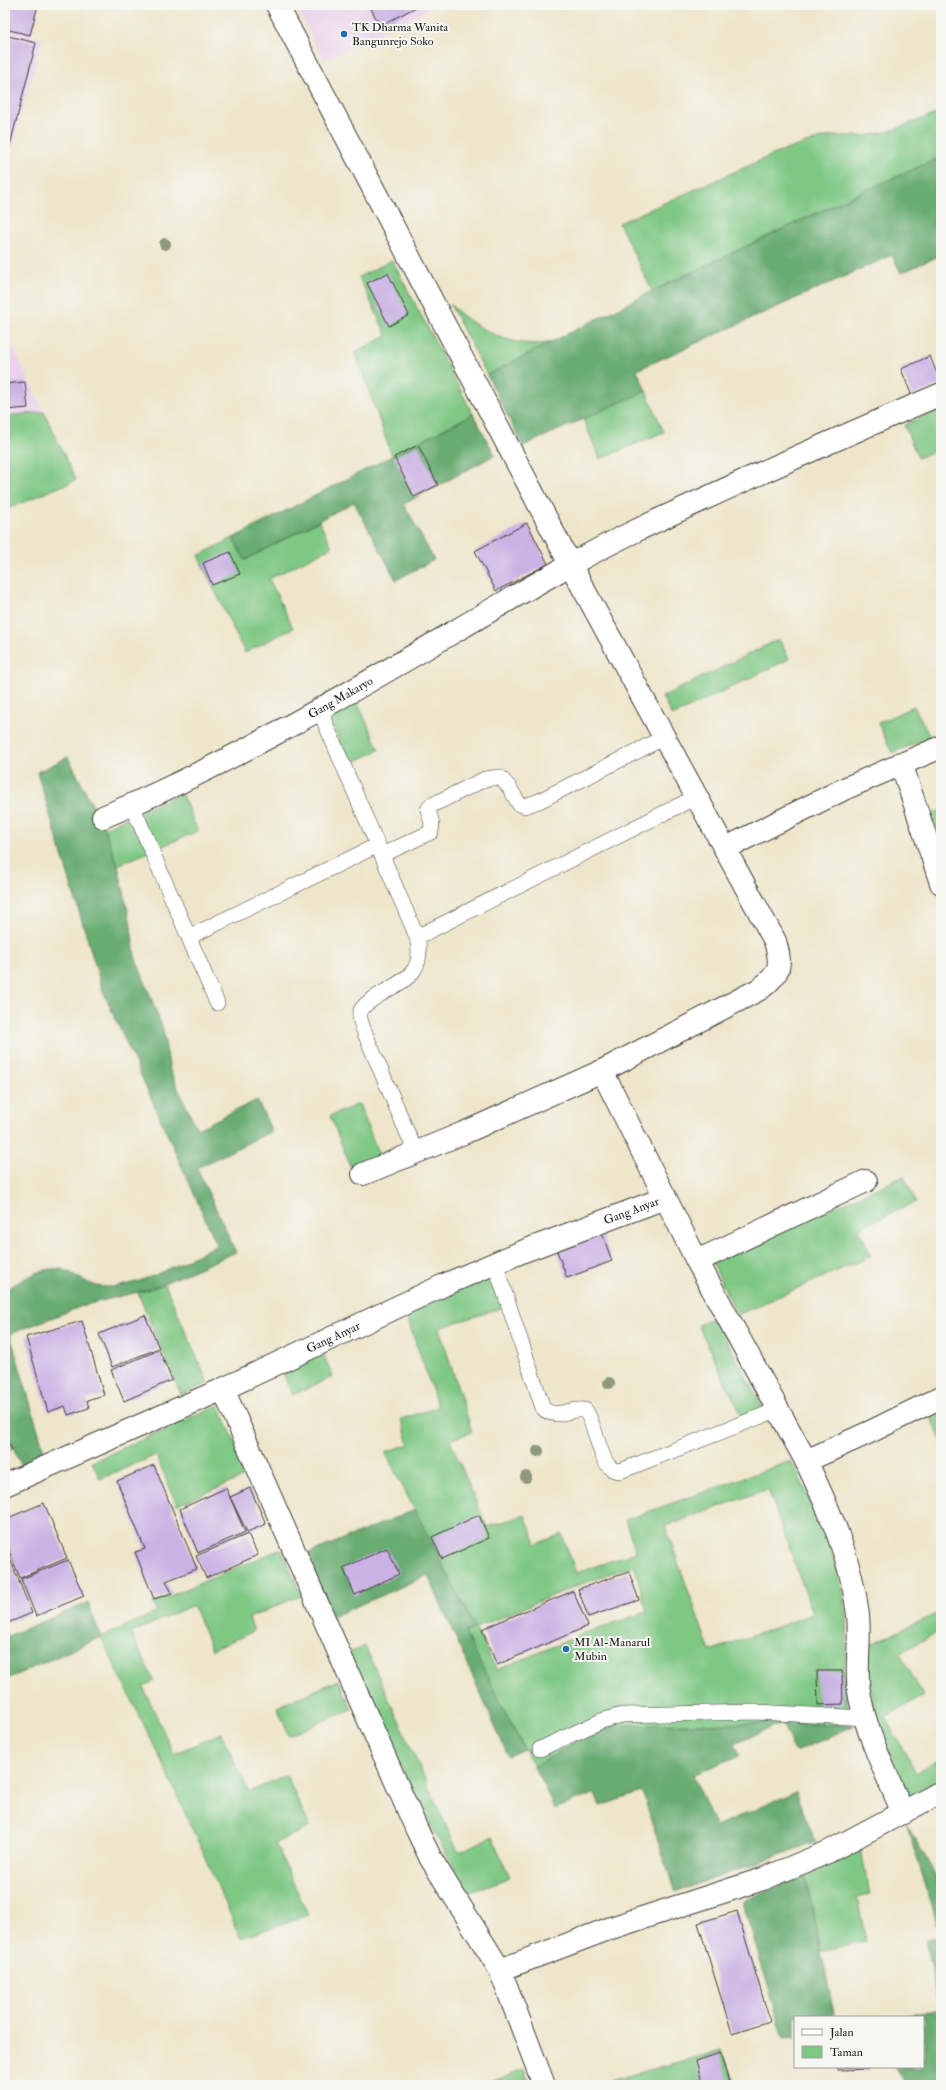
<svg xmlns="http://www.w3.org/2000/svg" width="946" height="2090" font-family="'IM FELL Double Pica',serif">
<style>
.built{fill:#ebd1eb}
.green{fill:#7fc884;stroke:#4e7250;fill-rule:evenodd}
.forest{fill:#67ac72;stroke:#426447}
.building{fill:#cbb2e4}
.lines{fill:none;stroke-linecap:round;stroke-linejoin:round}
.service-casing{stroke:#3c3a36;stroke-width:16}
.minor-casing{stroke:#3c3a36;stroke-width:24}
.service{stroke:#fff;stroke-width:15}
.minor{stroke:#fff;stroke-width:22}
.tree{fill:#8e987f}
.poi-dot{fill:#1f6fb2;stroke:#f6f6f2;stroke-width:1.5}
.labels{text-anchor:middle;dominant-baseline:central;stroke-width:4;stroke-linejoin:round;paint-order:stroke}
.poi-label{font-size:12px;fill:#1c1c1c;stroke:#f6f6f2;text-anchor:start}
.street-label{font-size:12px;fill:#1c1c1c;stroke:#f6f6f2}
</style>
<rect width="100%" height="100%" fill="#f6f6f2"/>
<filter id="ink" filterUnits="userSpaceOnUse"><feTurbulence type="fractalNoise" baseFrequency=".025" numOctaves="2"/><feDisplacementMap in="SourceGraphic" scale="8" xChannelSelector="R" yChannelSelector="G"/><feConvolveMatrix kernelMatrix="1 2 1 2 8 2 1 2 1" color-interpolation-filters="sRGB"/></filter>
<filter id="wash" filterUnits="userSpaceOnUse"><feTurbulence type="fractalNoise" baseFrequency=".012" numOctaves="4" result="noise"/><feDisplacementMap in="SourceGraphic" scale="16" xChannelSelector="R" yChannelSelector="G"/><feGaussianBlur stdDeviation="0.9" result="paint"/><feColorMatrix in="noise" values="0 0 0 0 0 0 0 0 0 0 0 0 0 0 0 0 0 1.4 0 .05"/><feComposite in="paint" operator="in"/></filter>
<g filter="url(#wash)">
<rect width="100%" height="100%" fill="#eee6cb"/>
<!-- built -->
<path class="built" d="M5 5H40L31 36 42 39 5 175Z
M295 5H429L430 8 324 61Z
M5 315 9 339 44 412 5 416Z
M5 477 9 508 5 510Z"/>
<!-- green -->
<path class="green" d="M941 112V157L857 194 652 291 619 223 777 153 818 139 831 136H866L887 132Z
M392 260 473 414 392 456 355 352 387 336 359 277Z
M450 304C472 326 506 345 538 344 549 344 558 339 568 335L487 375Z
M646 391 664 432 600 459 583 419Z
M941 409V448L918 458 904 425Z
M44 412 76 480 9 508 5 477V416Z
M319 521 332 547 269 579 293 628 245 653 198 556 233 538 245 560Z
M779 639 789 659 672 716 662 697Z
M357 701 379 750 349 764 329 718Z
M914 706 930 737 892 753 878 723Z
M181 793 198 831 118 865 104 828Z
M941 810V850L930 815Z
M359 1104 381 1160 353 1173 330 1116Z
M904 1176 916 1202 859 1228 871 1256 737 1315 712 1262Z
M494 1274 504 1307 439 1328 472 1432 450 1440 487 1527 525 1515 536 1544 562 1534 576 1573 636 1552 625 1520 791 1461C814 1506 837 1553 845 1603 850 1626 845 1649 844 1672 844 1691 849 1708 853 1726L782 1723 625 1725C591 1730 563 1750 534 1767L464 1633 475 1628 385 1452 409 1444 401 1419 438 1407 406 1315ZM768 1489 813 1614 710 1651 665 1526ZM634 1565 647 1612 590 1631 497 1670 475 1628 576 1586Z
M165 1284 208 1383 181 1395 138 1293Z
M714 1317 763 1408 743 1419 698 1325Z
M323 1353 333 1377 292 1395 283 1373Z
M219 1405 249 1475 177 1505 156 1455 100 1479 92 1462Z
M941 1408V1440L929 1414Z
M281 1549 302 1595 249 1618 254 1631 212 1650 193 1605 131 1633 154 1681 143 1687 174 1754 221 1733 249 1792 286 1775 310 1827 275 1843 308 1915 241 1938 164 1766 101 1637 157 1612 153 1603Z
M941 1612V1630L900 1653 923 1696 885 1717 916 1773 941 1759V1778L909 1796 876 1719 871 1696 869 1645Z
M365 1646 458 1852 492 1837 510 1877 468 1893 417 1802 348 1653Z
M339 1680 352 1709 289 1736 277 1707Z
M861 1849 870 1895 857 1898 866 1941 821 1951 805 1875Z
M722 2050 735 2085H594Z
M524 2070 530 2085H482Z"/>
<!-- forest -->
<path class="forest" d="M941 157V255L901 273 892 255 637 370 646 391 523 446 487 375 652 291 857 194Z
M473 414 495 455 404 504 434 560 396 580 354 502 245 560 233 538Z
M68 757 104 828 118 865 130 920 135 956 163 1029 170 1071 197 1129 257 1100 272 1131 197 1168 236 1252 150 1289 85 1305 10 1334 45 1454 21 1465 5 1430V1290C22 1281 47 1262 67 1271 80 1277 91 1287 106 1287 139 1288 187 1259 217 1245L103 991 37 772Z
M415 1510 475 1628 465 1633 524 1749 508 1756 428 1575 332 1617 304 1555Z
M88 1603 101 1637 5 1680V1637Z
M782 1723 735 1743 740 1755 693 1775 716 1827 795 1792 816 1842 675 1892 642 1792 600 1806 595 1793 555 1809 534 1767C563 1750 591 1730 625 1725L782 1723 853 1726 795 1752Z
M906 1823 941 1885V1935Z
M805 1875 835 2017H795V2037L784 2038 742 1901Z
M941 1936V2085H906L896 2067H923V2017H901L939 2009 925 1940Z"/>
<g id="blocks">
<!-- building -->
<path class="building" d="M5 5H38L30 35 5 29Z
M369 5H420L380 26Z
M5 35 36 43 6 161H5Z
M388 273 409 315 389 326 367 283Z
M930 356 941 384 912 396 901 369Z
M25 382 28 408 7 410 5 384Z
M418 445 438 485 414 497 394 457Z
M527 523 548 564 496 591 475 551Z
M230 552 240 574 212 585 203 563Z
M602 1233 612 1261 567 1278 557 1251Z
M145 1315 159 1348 112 1367 99 1334Z
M82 1321 104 1395 87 1400 89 1408 68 1415 65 1406 48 1412 26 1337Z
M159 1350 172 1380 124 1401 111 1370Z
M5 1436 12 1450 5 1454Z
M154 1465 197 1569 166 1581 172 1593 154 1599 135 1552 145 1549 117 1481Z
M226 1488 245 1532 198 1553 180 1509Z
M250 1488 266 1524 247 1532 230 1497Z
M44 1503 67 1558 20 1578 5 1541V1519Z
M479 1515 489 1538 442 1559 432 1537Z
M248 1534 258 1555 206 1578 196 1556Z
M5 1547 32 1613 5 1624Z
M387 1548 399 1574 355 1595 343 1568Z
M68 1560 84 1596 36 1616 21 1579Z
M629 1572 639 1600 588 1617 578 1589Z
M573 1591 588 1626 497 1665 482 1629Z
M817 1671H842L843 1704 818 1705Z
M737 1911 770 2021 732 2033 698 1923Z
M720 2053 730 2085H703L696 2061Z
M837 2067H868V2069L837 2070Z"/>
</g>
</g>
<g filter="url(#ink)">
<use href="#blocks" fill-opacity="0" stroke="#3c3a36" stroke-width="1"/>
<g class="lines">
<!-- service casing -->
<g class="service-casing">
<path id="service" d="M319 709 417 937C427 979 397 981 370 1001 366 1004 361 1008 360 1013 359 1018 362 1026 364 1031L416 1153
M132 805 217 1003
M382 855 431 832 432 823 428 810 430 806 485 779 500 777 509 787 519 804 525 806 539 801 665 737
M189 937 378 845
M417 937 698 796
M495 1264 543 1408C555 1421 571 1407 585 1410 596 1424 599 1459 611 1468 614 1471 619 1471 623 1470L777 1410
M540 1749 601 1721 622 1715 755 1712 865 1718"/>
</g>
<!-- minor casing -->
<g class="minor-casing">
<g id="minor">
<path d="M277 5 570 564 775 941C782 966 781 973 760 989L602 1071 466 1132 363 1174"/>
<path d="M901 763 941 883"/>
<path id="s1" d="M103 817C266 749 415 652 568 566 612 541 658 520 704 499 782 463 862 428 941 394"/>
<path d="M726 848 844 789 941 747"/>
<path d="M602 1071 697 1261 806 1461 870 1432 941 1397"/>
<path d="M697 1261 866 1181"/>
<path d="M223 1389 417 1830 431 1859 500 1970"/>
<path d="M806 1461C829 1509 852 1561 858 1615 861 1644 854 1674 861 1702 869 1740 888 1777 903 1813"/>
<path id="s2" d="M5 1485 223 1389 444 1285 524 1251 665 1198"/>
<path d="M544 2085 500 1970 611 1928 763 1879 828 1852 941 1792"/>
</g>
</g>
<!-- service -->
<use href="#service" class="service"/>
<!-- minor -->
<use href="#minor" class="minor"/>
</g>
<!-- trees -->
<g class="tree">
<circle cx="165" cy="244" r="6"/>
<circle cx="609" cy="1383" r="6"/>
<circle cx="538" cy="1451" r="6"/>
<circle cx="526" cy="1477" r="6"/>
</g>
</g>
<!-- markers -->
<g class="poi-dot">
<circle cx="344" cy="34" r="4"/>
<circle cx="566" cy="1649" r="4"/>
</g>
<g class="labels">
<!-- poi labels -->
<g class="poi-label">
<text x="352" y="27">TK Dharma Wanita<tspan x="352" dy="14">Bangunrejo Soko</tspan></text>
<text x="574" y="1642">MI Al-Manarul<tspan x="574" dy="14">Mubin</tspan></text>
</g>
<!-- street labels -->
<g class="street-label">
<text stroke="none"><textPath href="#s1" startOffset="266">Gang Makaryo</textPath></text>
<text stroke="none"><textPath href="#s2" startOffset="684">Gang Anyar</textPath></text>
<text stroke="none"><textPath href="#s2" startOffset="360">Gang Anyar</textPath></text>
</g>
</g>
<!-- margin -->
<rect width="946" height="2090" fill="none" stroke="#f6f6f2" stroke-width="20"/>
<!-- legend -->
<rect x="794" y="2016" width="130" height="52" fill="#f6f6f2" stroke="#9f9f9c"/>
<rect x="802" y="2029" width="20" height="6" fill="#ffffff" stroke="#9f9f9c"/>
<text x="830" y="2036" font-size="12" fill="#1c1c1c">Jalan</text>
<rect x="802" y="2046" width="20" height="12" fill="#7fc884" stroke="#9f9f9c"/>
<text x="830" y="2056" font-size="12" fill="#1c1c1c">Taman</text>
</svg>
